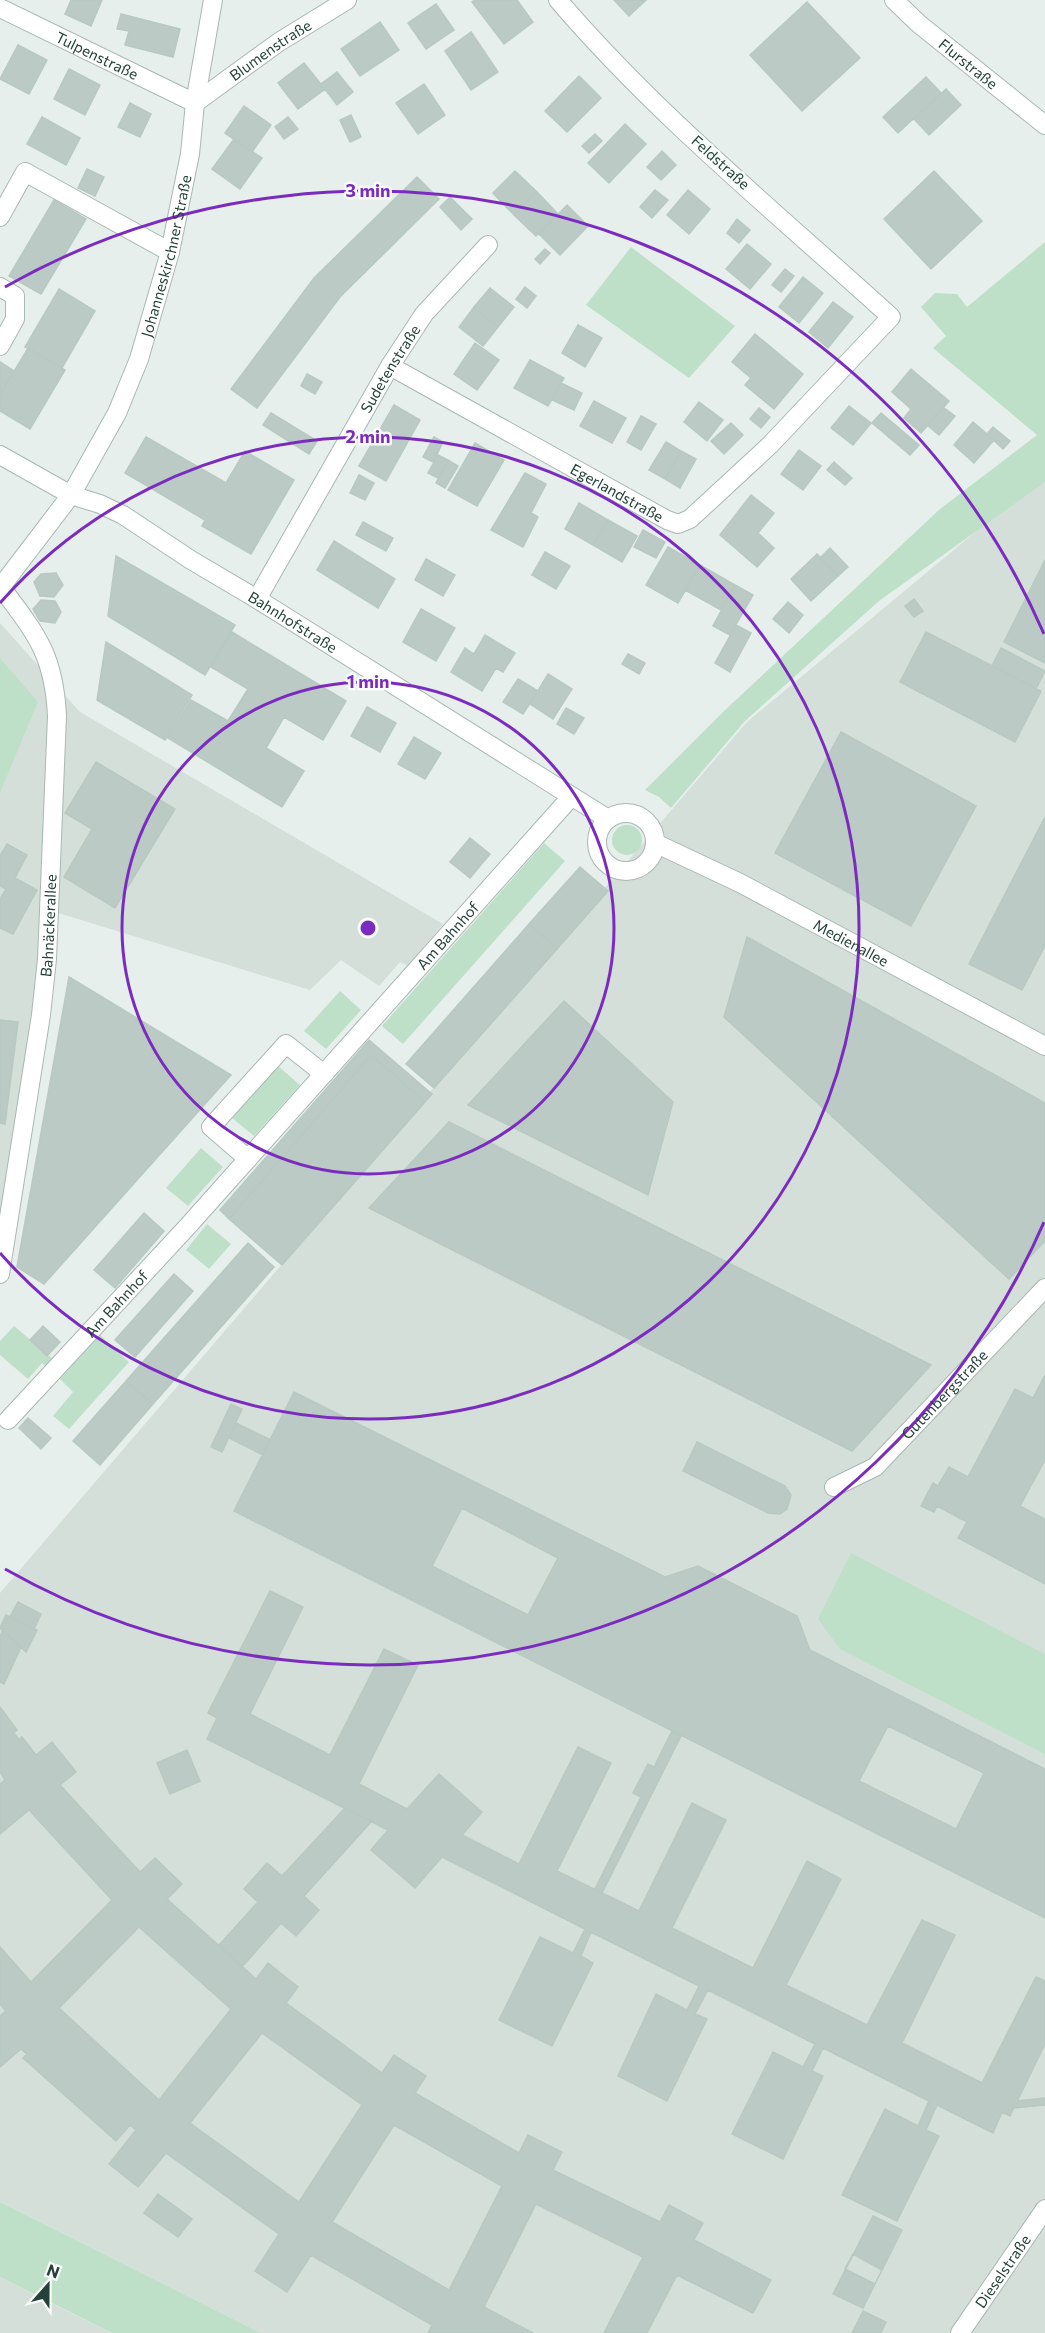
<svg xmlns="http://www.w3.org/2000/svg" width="1045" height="2333" font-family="Commissioner,sans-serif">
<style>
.built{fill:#d4dfda}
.green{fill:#bfe0c8}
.building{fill:#bbcac4;stroke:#b8c9c2;stroke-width:1.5;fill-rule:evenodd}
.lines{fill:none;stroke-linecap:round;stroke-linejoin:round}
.minor-casing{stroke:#a8b8b2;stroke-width:20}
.minor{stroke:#fff;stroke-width:18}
.ring{fill:none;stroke:#7b2cbf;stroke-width:3}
.labels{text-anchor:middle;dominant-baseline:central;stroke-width:5;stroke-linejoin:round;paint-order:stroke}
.street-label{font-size:15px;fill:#24423a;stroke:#f7fbf9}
.centre{fill:#7b2cbf;stroke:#f7fbf9;stroke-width:3}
.ring-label{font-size:18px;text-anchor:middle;font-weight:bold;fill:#7b2cbf;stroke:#f7fbf9;stroke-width:5;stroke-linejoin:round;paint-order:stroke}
</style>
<rect width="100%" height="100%" fill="#e6efeb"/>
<!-- built -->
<path class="built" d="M1045 474V2333H261L0 2202V1593L747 722Z
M0 623 80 712 443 924 408 966 400 962 379 986 341 960 310 990 45 909 0 1280Z
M0 2277 67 2311 112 2333H0Z"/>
<!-- green -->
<path class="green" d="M1045 242V482L879 601 745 721 671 808 659 797 645 790 723 712 940 509 1037 435 933 348 946 336 921 307 935 293 957 294 967 307Z
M631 247 735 326 689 378 586 305Z
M0 658 38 702 0 793Z
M612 840a15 15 0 1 1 30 0a15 15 0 1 1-30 0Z
M544 843 565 861 403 1044 382 1026Z
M340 991 361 1010 326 1049 304 1031Z
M278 1066 300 1085 254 1136 232 1118Z
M201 1148 223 1167 188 1206 166 1188Z
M207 1224 231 1244 209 1269 186 1250Z
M14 1326 54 1360 47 1367 42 1363 28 1379 0 1355V1341Z
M99 1334 129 1362 69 1429 53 1416 73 1392 60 1379Z
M851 1553 1045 1654V1754L840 1649 818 1619Z
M0 2202 261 2333H112L0 2277Z"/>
<!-- building -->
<path class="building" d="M71 0H102L91 26 65 14Z
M475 0H517L533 22 504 44 472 2Z
M614 0H646L629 16Z
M807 2 860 58 802 111 750 55Z
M436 4 454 30 426 49 408 23Z
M121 14 180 29 173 57 125 45 129 31 117 29Z
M380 22 399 50 360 76 341 49Z
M471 32 498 72 471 90 445 51Z
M18 45 47 60 29 94 0 79Z
M304 63 325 89 298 109 278 83Z
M69 69 100 85 85 115 54 99Z
M337 72 353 92 337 105 321 84Z
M579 76 601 98 567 132 545 111Z
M926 77 941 93 898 133 883 117Z
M424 84 445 115 418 134 396 103Z
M946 89 961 105 929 135 914 119Z
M130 103 151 114 140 137 118 127Z
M244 106 271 125 252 152 225 133Z
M351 115 361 137 350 142 340 120Z
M42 117 80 138 66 165 27 144Z
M288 117 298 129 284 139 275 127Z
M625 124 646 144 609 183 588 163Z
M595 134 602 141 589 153 582 146Z
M234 139 262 158 240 189 212 169Z
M662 151 676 165 661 180 647 167Z
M87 169 104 177 95 196 78 188Z
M515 171 537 192 514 215 493 193Z
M934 171 982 221 931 269 884 219Z
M417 177 439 199 340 297 257 408 231 389 314 278Z
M655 190 668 200 652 218 640 207Z
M688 190 710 209 689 234 667 215Z
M537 192 558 214 536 236 514 215Z
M450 197 472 219 461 230 440 207Z
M54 200 86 219 41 294 9 276Z
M567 205 588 226 560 255 539 234Z
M737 219 750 230 739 243 727 233Z
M747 244 771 264 750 289 726 269Z
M545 249 550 253 540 264 535 259Z
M785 269 794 276 781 292 772 285Z
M803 277 823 293 799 323 779 307Z
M525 287 536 296 527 308 516 299Z
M490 288 514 307 498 327 474 307Z
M59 289 95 311 62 368 25 347Z
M833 302 853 317 828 348 809 332Z
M474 307 498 327 483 346 459 327Z
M578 325 602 338 585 367 562 353Z
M755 334 803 374 774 409 745 385 751 378 732 362Z
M475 343 499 360 477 390 454 374Z
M28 348 65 370 30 429 0 411V395Z
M530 360 564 378 548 406 514 388Z
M0 362 14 371 0 395Z
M911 369 949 401 921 433 904 418 911 409 892 392Z
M307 374 322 382 315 394 301 386Z
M561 383 582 393 574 410 552 400Z
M594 401 626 418 612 443 580 426Z
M699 402 723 420 707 441 684 422Z
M394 405 420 420 386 481 359 466Z
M849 406 871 423 853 445 831 428Z
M943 407 955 416 939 435 927 425Z
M759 408 770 417 761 428 750 419Z
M271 413 317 441 309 454 263 425Z
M881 413 919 445 910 455 872 423Z
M641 416 656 424 641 450 627 442Z
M973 422 994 440 974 463 954 445Z
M731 423 743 435 724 454 711 441Z
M993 427 1010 441 1003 449 987 434Z
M146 437 226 483 245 451 294 480 251 554 202 526 205 520 125 473Z
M434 437 443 442 433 462 423 457Z
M666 442 681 451 665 479 649 470Z
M475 443 504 460 477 506 448 490Z
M799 450 821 466 803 490 781 474Z
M681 451 696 459 680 488 665 479Z
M438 455 448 460 438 478 428 473Z
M448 460 458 466 445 488 436 483Z
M834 462 852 478 845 485 827 470Z
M525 473 546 484 531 513 538 517 523 547 491 530Z
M359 475 374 483 365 500 350 493Z
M751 495 774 513 758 533 774 548 757 567 720 535Z
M579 503 608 520 593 545 565 529Z
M608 520 637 536 622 562 593 545Z
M363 522 393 538 386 551 356 535Z
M643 530 665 542 656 558 634 547Z
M334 541 395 579 378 608 317 570Z
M668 547 700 565 678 603 646 585Z
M830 548 848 567 838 576 820 558Z
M545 552 570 566 556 589 532 575Z
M817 554 838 576 811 601 791 579Z
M116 556 235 625 205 675 108 616Z
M426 559 455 575 443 596 415 580Z
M1045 560V663L1004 642Z
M700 565 735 585 721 610 685 590Z
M56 573 63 585 54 597 40 596 34 582 41 574Z
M735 585 753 595 730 635 713 626Z
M914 599 923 611 914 617 905 606Z
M41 600 55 601 61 612 55 623 40 621 33 609Z
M788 602 803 615 789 633 773 619Z
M421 609 455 628 436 661 403 642Z
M736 625 751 633 730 672 715 663Z
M232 632 346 701 323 740 284 717 266 748 304 771 282 807 168 738 191 700 228 721 248 689 211 667Z
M926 632 1041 691 1015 742 900 682Z
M485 635 515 653 503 672 496 668 482 691 451 672 465 648 474 654Z
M106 642 192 695 165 740 97 700Z
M1001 648 1045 671 1036 689 992 666Z
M628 654 645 663 639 674 622 664Z
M548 674 572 689 553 719 530 704Z
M518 679 538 691 523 714 503 702Z
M367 707 396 723 380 752 351 736Z
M566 708 584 718 574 734 557 724Z
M841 732 976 806 911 926 775 853Z
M414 737 441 753 425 779 398 764Z
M96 762 175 809 115 908 64 877 92 829 65 813Z
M1045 817V946L1022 990 969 964Z
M470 838 490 854 470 878 450 862Z
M7 844 27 855 15 878 37 890 13 934 0 928V899L6 889 0 886V856Z
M580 867 608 891 557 949 529 924Z
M529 924 557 949 434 1088 406 1064Z
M747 937 1045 1103V1241L1009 1279 724 1017Z
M69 977 231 1075 44 1284 17 1267Z
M564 1001 673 1102 648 1195 468 1105Z
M0 1020 18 1022 5 1124 0 1123Z
M369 1040 432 1094 425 1102 371 1055 229 1219 220 1210Z
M371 1055 425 1102 282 1265 229 1219Z
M449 1122 931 1365 852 1451 369 1208Z
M144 1213 164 1231 115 1288 94 1270Z
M248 1243 274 1267 153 1404 126 1381Z
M174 1274 193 1291 135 1357 115 1340Z
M43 1326 60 1342 47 1356 30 1340Z
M1045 1375V1460L1020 1506 1045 1519V1584L958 1538 967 1522 937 1506 934 1512 921 1506 933 1483 938 1486 949 1467 968 1477 1015 1389 1033 1398Z
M126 1381 153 1404 100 1465 73 1441Z
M294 1392 665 1577 698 1566 797 1616 810 1650 1045 1769V1918L234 1511ZM462 1508 558 1558 528 1615 432 1566ZM888 1726 984 1773 956 1829 859 1781Z
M231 1404 242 1409 222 1452 211 1447Z
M28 1418 51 1438 41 1449 19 1428Z
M236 1423 271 1440 263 1455 229 1438Z
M697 1442 785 1486 791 1495 787 1509 780 1514 768 1513 683 1471Z
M270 1591 303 1607 250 1714 330 1755 384 1649 418 1665 359 1784 407 1809 439 1774 482 1812 462 1835 519 1864 578 1747 611 1763 557 1871 639 1911 692 1803 726 1820 672 1928 753 1968 807 1861 841 1879 786 1985 867 2025 922 1920 955 1935 902 2043 982 2083 1036 1977 1045 1981V2044L1010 2116 1002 2112 993 2133 937 2105 926 2130 939 2136 897 2221 842 2195 885 2109 918 2126 929 2101 823 2048 812 2071 823 2076 783 2159 732 2134 773 2052 803 2067 815 2044 708 1990 695 2014 707 2019 667 2101 618 2076 656 1994 687 2010 699 1986 591 1932 581 1956 593 1963 552 2046 499 2020 540 1937 573 1953 585 1929 442 1857 415 1888 371 1850 388 1830 207 1739 217 1718 208 1713Z
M18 1602 41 1614 34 1629 10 1617Z
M6 1615 37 1630 26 1652 0 1628Z
M3 1630 21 1647 4 1684 0 1682V1636Z
M0 1707 17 1730 14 1733 19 1740 22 1737 36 1755 52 1742 76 1772 60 1785 140 1872 155 1858 182 1884 167 1899 256 1979 268 1963 298 1987 286 2003 382 2073 394 2055 426 2076 415 2093 519 2153 528 2135 562 2152 553 2170 660 2222 669 2205 703 2223 694 2240 771 2280 753 2313 677 2275 647 2333H604L643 2257 536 2204 484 2307 533 2333H428L432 2325 311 2255 287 2292 255 2271 279 2234 166 2153 138 2187 109 2164 136 2130 130 2125 116 2141 23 2058 27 2054 21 2049 0 2067V2016L6 2011 0 2004V1947L31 1982 112 1900 29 1810 0 1834V1784L5 1780 0 1772ZM139 1927 231 2009 159 2100 59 2008ZM262 2033 362 2105 299 2202 190 2123ZM394 2125 502 2186 449 2290 332 2222Z
M672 1731 681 1736 602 1893 595 1889 641 1797 633 1793 648 1764 654 1767Z
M187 1750 200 1781 170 1794 157 1763Z
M345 1808 372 1821 304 1896 319 1910 296 1936 281 1923 242 1967 219 1945 258 1902 244 1889 267 1863 282 1876Z
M1045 2098V2105L1013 2108 1017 2101Z
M158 2194 192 2219 178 2237 144 2213Z
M873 2216 902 2230 863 2308 833 2294Z
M853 2254 882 2270 875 2284 845 2269Z
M863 2311 886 2322 881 2333H852Z"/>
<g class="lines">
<!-- minor casing -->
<g class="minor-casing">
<g id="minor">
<path id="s1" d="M894 0 919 24 1045 125"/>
<path id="s2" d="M0 8 195 103 279 42 347 0"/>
<path d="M0 217 25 172 170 252"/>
<path d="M0 287 15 296V319L0 346"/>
<path id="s3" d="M390 366 667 520 678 524 690 519 770 445 891 317C778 214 657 116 558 0"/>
<path id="s4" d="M0 455 71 495 100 504 123 515 191 560 257 599 608 819"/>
<path id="s5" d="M0 588 71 495 117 413 139 359 170 252 190 154 195 103 213 0"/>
<path id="s6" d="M257 599 390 366 424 314 488 245"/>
<circle cx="626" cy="842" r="29"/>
<path id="s7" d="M655 843 740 883 1045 1046"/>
<path d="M248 1159 211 1127 286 1044 324 1074"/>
<path id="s8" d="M0 1274 41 1015 47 959 57 716C54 654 36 634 1 587"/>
<path id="s9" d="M8 1420 188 1226 571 797"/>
<path id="s10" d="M834 1487 875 1467 1045 1288"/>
<path id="s11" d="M960 2333 1045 2209"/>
</g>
</g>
<!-- minor -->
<use href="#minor" class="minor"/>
</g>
<!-- distance rings -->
<g class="ring">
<circle cx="368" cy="928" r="246"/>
<path d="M0 603A491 491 0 1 1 0 1253"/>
<path d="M1044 1222A737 737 0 0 1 5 1569M5 287A737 737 0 0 1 1044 634"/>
</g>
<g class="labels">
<!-- street labels -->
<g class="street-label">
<text stroke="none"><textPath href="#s2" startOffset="309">Blumenstraße</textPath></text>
<text stroke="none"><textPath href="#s2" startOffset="108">Tulpenstraße</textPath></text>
<text stroke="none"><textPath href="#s1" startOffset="98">Flurstraße</textPath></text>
<text transform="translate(721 162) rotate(42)">Feldstraße</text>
<text stroke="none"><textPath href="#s5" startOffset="376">Johanneskirchner Straße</textPath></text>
<text stroke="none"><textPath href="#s6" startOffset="266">Sudetenstraße</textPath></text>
<text stroke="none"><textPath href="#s3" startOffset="260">Egerlandstraße</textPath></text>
<text stroke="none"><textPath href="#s4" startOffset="338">Bahnhofstraße</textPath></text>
<text stroke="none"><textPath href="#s8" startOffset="352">Bahnäckerallee</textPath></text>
<text stroke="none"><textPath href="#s9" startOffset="654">Am Bahnhof</textPath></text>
<text stroke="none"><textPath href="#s7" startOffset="220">Medienallee</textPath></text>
<text stroke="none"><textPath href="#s9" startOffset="159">Am Bahnhof</textPath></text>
<text stroke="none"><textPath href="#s10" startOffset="146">Gutenbergstraße</textPath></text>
<text stroke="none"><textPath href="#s11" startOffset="75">Dieselstraße</textPath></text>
</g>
</g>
<circle cx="368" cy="928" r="9" class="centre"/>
<g class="ring-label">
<text x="368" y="197">3 min</text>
<text x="368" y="443">2 min</text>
<text x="368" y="688">1 min</text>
</g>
<!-- north arrow -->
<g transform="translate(48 2285) rotate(21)" stroke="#f7fbf9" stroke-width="4.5" paint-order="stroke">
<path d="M0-4.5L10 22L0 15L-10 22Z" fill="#24423a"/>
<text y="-9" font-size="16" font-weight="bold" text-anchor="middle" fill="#24423a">N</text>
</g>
</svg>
